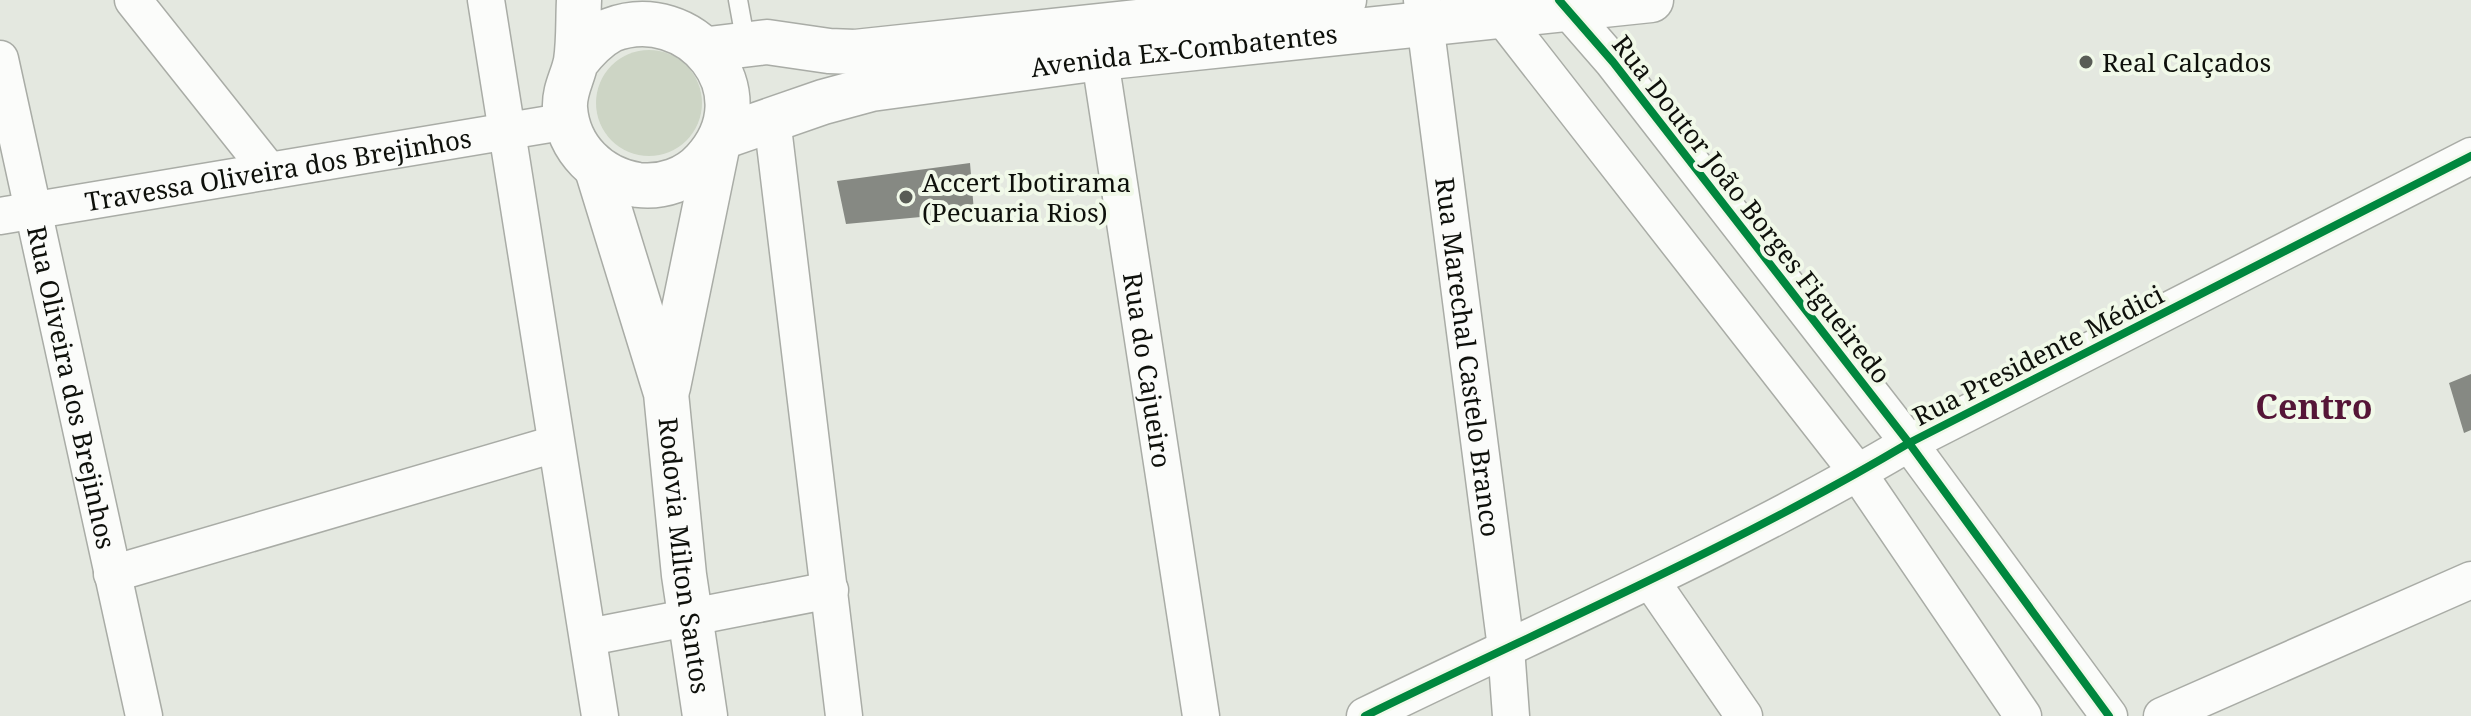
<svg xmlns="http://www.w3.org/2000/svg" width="2471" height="716" font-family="'Noto Serif',serif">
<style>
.green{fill:#cdd5c5}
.building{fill:#868983}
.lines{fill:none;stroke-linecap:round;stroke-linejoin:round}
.service-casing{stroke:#a9aca6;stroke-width:21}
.minor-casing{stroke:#a9aca6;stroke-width:39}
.secondary-casing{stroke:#a9aca6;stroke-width:47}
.trunk-casing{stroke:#a9aca6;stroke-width:47}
.service{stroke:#fbfcfa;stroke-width:18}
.minor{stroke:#fbfcfa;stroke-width:36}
.secondary{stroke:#fbfcfa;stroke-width:44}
.trunk{stroke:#fbfcfa;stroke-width:44}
.cycleway-casing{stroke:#f1f9e9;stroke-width:13}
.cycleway{stroke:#00873e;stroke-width:8}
.poi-dot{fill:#595c56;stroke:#f1f9e9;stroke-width:3}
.labels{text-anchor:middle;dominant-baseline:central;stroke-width:8;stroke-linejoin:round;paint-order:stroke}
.street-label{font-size:26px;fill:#0e100b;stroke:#f1f9e9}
.poi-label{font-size:26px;fill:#0e100b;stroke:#f1f9e9;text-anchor:start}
.district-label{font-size:34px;font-weight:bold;fill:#551537;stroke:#f1f9e9}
</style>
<rect width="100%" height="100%" fill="#e4e8e0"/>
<!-- green -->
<path class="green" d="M596 103a53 53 0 1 1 106 0a53 53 0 1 1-106 0Z"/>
<!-- building -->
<path class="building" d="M970 163 974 212 846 224 837 181Z
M2471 374V430L2464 433 2449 383Z"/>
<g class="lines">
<!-- service casing -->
<g class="service-casing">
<path id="service" d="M738 0 746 44"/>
</g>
<!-- minor casing -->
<g class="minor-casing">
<g id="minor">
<path d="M133 0 269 171"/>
<path d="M486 0 600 716"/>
<path id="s1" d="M1422 0 1506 648 1511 716"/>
<path d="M1489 0 1858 473 2023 716"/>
<path d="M1559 0 1613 62 1909 443 2109 716"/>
<path id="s2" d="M1096 34 1201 716"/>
<path id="s3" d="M0 59 144 716"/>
<path d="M772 119 844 716"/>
<path id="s4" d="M0 216 568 121"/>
<path d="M112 574 555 444"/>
<path d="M1651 581 1744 716"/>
<path d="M589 637 830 590"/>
<path d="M1365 716C1547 627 1734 547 1909 443L2471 156"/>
<path d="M2162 716 2471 580"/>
</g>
</g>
<!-- secondary casing -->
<g class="secondary-casing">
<g id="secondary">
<path d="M709 49 767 42 829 51 855 52 1344 0"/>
<path id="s5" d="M722 137 823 102 871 89 1100 58 1651 0"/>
</g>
</g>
<!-- trunk casing -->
<g class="trunk-casing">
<g id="trunk">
<path d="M576 62C586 49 596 38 611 30 690 0 768 91 704 161 688 179 662 188 638 185 599 179 568 149 565 108 564 90 573 77 576 61 579 41 578 20 579 0"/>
<path id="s6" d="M597 169 666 393 684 575 705 716"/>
<path d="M668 387 717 148"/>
</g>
</g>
<!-- service -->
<use href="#service" class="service"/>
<!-- minor -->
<use href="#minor" class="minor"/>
<!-- secondary -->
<use href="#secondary" class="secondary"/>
<!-- trunk -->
<use href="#trunk" class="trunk"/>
<!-- cycleway casing -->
<g class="cycleway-casing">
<path id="cycleway" d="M1559 0 1613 62 1909 443 2109 716
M1365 716C1547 627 1734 547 1909 443L2471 156"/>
</g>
<!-- cycleway -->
<use href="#cycleway" class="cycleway"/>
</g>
<!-- markers -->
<g class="poi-dot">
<circle cx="2086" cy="62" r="8"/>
<circle cx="906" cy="197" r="8"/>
</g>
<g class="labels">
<!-- street labels -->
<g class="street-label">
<text stroke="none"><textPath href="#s5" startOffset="472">Avenida Ex-Combatentes</textPath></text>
<text stroke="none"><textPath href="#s4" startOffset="282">Travessa Oliveira dos Brejinhos</textPath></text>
<text transform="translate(1752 209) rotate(52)">Rua Doutor João Borges Figueiredo</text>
<text transform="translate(2038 355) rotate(-27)">Rua Presidente Médici</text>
<text stroke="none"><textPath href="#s1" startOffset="360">Rua Marechal Castelo Branco</textPath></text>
<text stroke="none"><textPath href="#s2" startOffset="340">Rua do Cajueiro</textPath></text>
<text stroke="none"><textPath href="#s3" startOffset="336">Rua Oliveira dos Brejinhos</textPath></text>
<text stroke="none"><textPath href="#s6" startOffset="398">Rodovia Milton Santos</textPath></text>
</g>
<!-- poi labels -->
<g class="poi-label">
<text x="2102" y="62">Real Calçados</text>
<text x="922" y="182">Accert Ibotirama<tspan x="922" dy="30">(Pecuaria Rios)</tspan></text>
</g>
<!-- district labels -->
<g class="district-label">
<text x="2314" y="406">Centro</text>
</g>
</g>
</svg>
